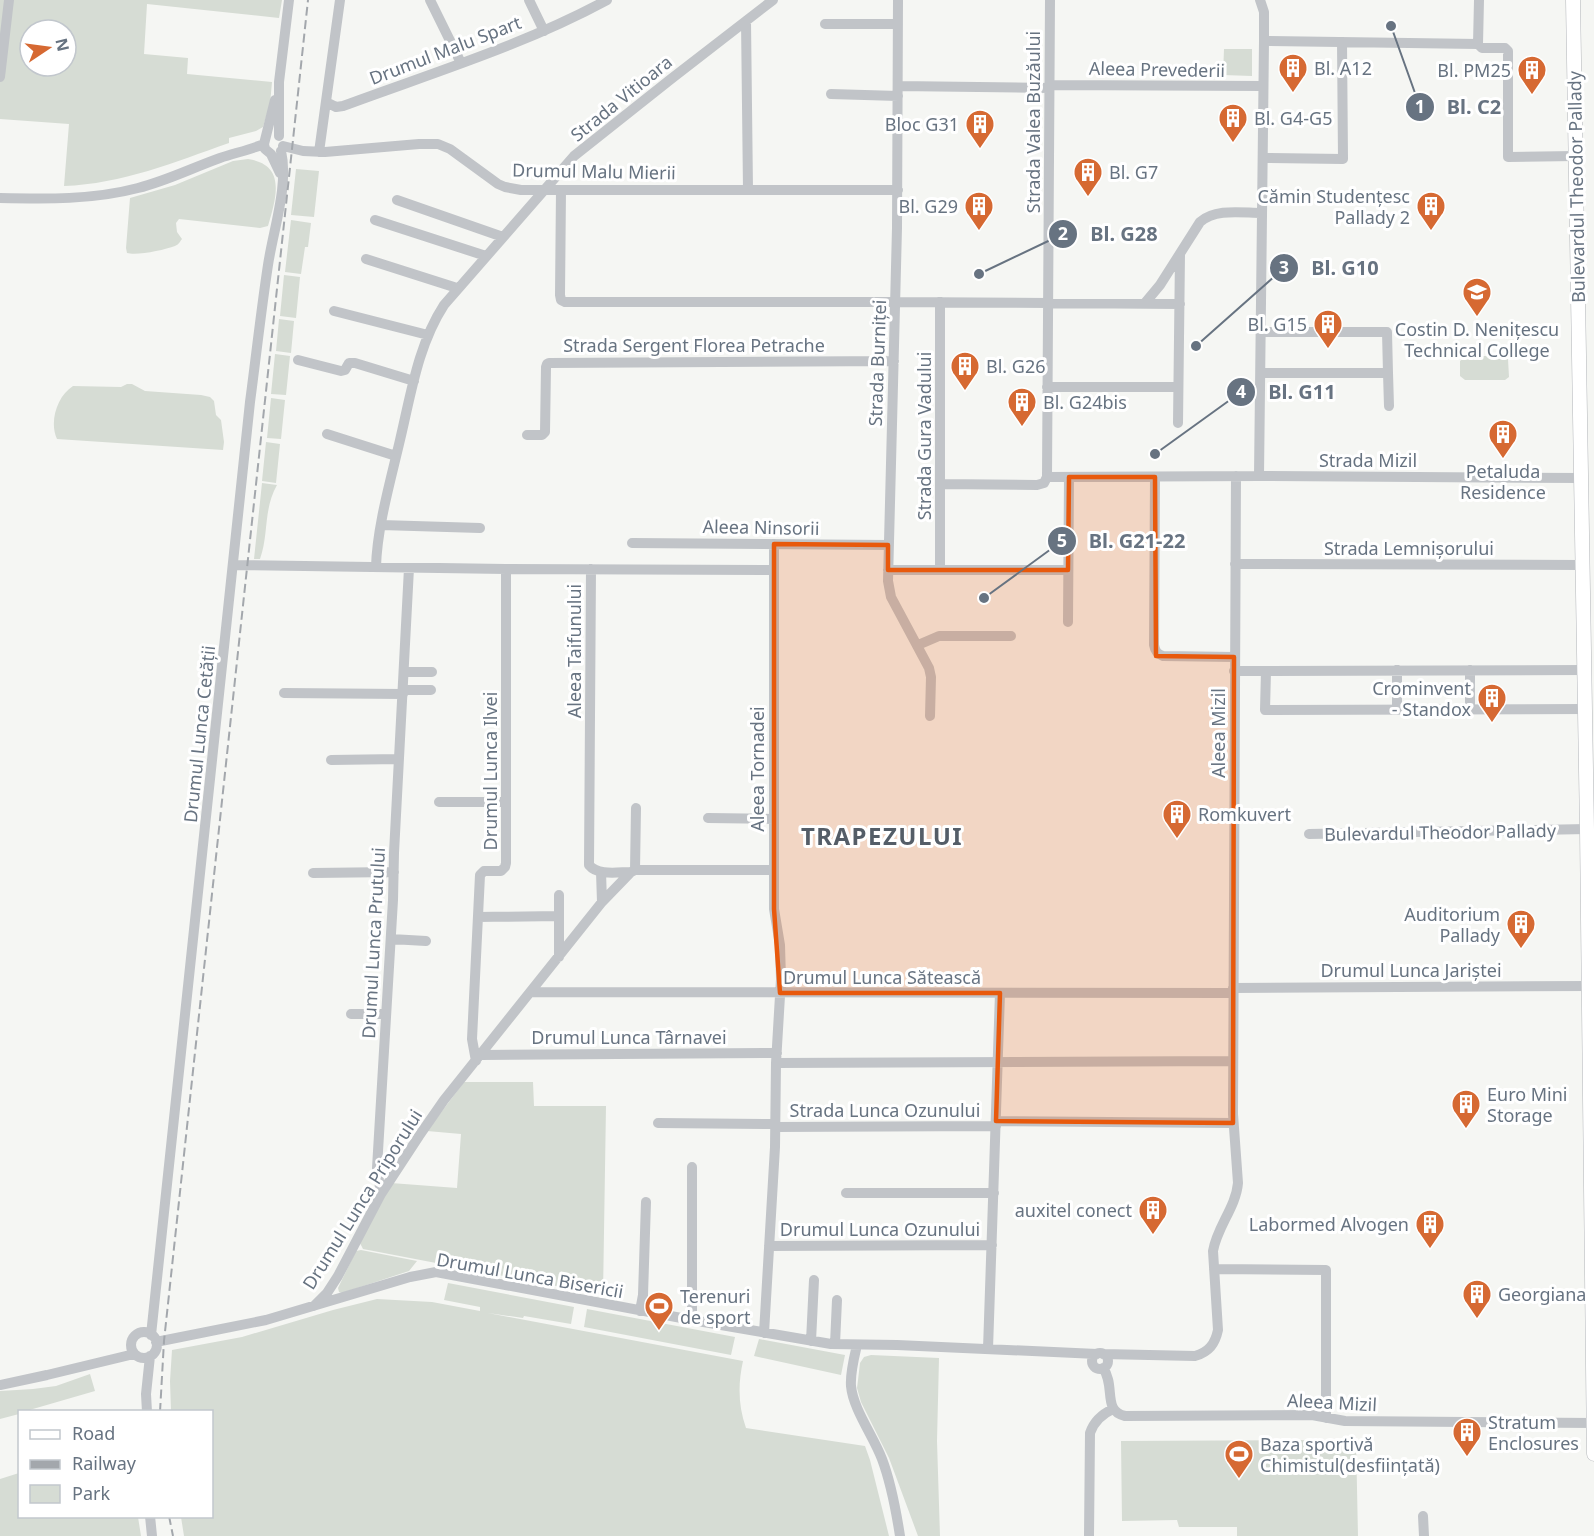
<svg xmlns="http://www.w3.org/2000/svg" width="1594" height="1536" font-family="'Noto Sans',sans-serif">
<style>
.green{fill:#d6dcd4;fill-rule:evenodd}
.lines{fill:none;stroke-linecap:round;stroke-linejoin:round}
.major-casing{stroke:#b3b6ba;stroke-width:15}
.minor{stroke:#c1c4c8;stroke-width:10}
.major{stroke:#fff;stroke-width:14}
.rail{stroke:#a3a7ac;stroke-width:2;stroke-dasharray:9 4.5;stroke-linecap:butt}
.marked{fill:#e8590c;fill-opacity:0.2;stroke:#e8590c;stroke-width:4.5;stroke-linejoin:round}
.labels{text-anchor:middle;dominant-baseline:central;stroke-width:6;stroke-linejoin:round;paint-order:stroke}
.street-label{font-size:18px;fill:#677381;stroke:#fff}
.poi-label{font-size:18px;fill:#677381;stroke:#fff;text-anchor:start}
.district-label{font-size:24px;font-weight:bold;letter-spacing:1.5px;fill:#545d67;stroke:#fff}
.leader{fill:none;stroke:#677381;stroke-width:2}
.callout-dot{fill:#677381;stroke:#fff;stroke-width:2}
.mark-label{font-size:18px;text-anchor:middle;font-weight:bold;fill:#fff}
.callout-label{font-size:20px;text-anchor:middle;font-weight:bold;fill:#677381;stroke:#fff;stroke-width:6;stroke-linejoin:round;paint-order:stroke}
</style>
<rect width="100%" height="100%" fill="#f5f6f3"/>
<!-- green -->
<path class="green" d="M0 0H282L279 18 147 4 144 54 188 58 187 74 272 82 270 104 263 127 256 131 229 138V143C175 162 122 184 64 186L69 124 0 119ZM30 30H66V66H30Z
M1224 49H1252V76L1223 75Z
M248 159C287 165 276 198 268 226L260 228 179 219 176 223 177 232 182 239C179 243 179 244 175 246 164 250 137 256 127 253L126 248 130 198 175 185 233 161Z
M296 169 319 171 314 217 291 215Z
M291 220 311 223 308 247H305L301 274 285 272Z
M284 275 300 277 296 318 280 316Z
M279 319 294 321 291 353 276 351Z
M275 354 290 356 286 395 271 394Z
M1466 356H1504L1508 359 1509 377 1505 380H1465L1460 376V361Z
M127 384H132L145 391 201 395 210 397 214 401 216 415 221 420 224 442 223 450 57 439C49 422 57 396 73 386L121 387Z
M271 398 285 400 281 439 267 438Z
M266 442 280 444 276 483 262 481Z
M262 483 277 485C263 510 269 534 260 559H254Z
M464 1082H533L534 1106H606L603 1295 363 1249 360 1243 391 1183 457 1188 461 1134 427 1131Z
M361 1250 417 1261 409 1271 342 1293 339 1292 338 1288 354 1255 356 1251Z
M448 1283 574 1307 571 1324 524 1316 523 1318 488 1313 743 1361C738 1384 738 1405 746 1428L865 1446 870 1460 889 1536H184L181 1517 212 1516V1412L171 1411 170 1381 172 1350 242 1337 333 1310 377 1299 432 1302 480 1311V1307L444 1300Z
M587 1309 735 1337 731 1355 584 1327Z
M759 1339 845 1355 841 1375 754 1356Z
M871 1355 939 1358 937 1441 940 1536H918L889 1458 861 1402 857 1388 858 1380 860 1363 864 1357Z
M90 1374 95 1391 26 1411 20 1412 19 1414 0 1419V1391L33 1389 56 1386Z
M1356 1440 1358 1536H1237V1527H1179L1177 1520 1122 1521 1121 1441Z
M19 1473 20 1516 138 1517 141 1536H0V1479Z"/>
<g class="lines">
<!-- major casing -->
<g class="major-casing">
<path id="major" d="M1573 0 1587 829 1594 1454"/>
</g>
<!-- minor -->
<path class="minor" d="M430 0 461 63
M529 0 544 31
M898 0 897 228 888 581 891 597 929 668 931 677 930 716
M1479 0 1478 44 1482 48H1505L1508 51V157L1575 156
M746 21 748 190
M825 24H898
M1264 41 1478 44
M0 77 9 0
M1049 85 1263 86
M898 86 1049 88
M831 94 898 96
M275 100 264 144 265 149 271 154 280 173
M326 102 336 107 343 106C432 73 524 45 607 0
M279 136V82L289 0
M283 146 303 151 325 152 419 144H438L450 149 498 184 505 187 521 190H898
M319 152 340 0
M1263 158 1343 159 1342 42
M561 190 560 295 561 300 565 302H896L1180 304
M0 198C46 199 93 200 138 188 166 181 192 168 220 158 235 153 249 150 264 144
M397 200 503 237
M375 220 486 256
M366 259 457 288
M1145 303 1160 285 1200 222C1216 208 1242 213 1262 213
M334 311 428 335
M298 360 341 371 345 370 349 363H355L414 381
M1261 373H1388L1387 332H1261
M1388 373 1389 406
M1047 387H1178
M1178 423 1180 254
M327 434 396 456
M527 435H542L545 432 546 367 547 364 549 363 894 361
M1259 476 1264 41V12L1260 0
M1047 477 1259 476 1581 478
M1047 477 1050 0
M1155 477 1154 645C1155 651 1157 654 1163 656L1234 657
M940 484 1037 485 1044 483 1047 477
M381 525 480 528
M632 543 888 545
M1235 564 1582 565
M233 565 506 569 774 570
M376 567C377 527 391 479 400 440 411 394 418 345 444 305L574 156 671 79 773 0
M591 569 589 865C598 876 618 872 631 872L635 870H773
M888 570H1068
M940 570V302
M1068 622 1069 477
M918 645 939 636H1011
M1470 670V709
M1234 671 1584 670
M1266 671 1265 710 1585 709
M404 672H432
M403 690H431
M284 693 403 694
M1397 709V670
M331 760 399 759
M439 802H506
M708 818 774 819
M1309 834 1587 829
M635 870 636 808
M601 872 602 902
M313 873 394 872
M478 917 559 916
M391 939 426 941
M559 957V895
M1233 988 1589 986
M531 992 1233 993
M351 1014H386
M481 1055 777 1053
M476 1061 472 1039 480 875 484 871H501L505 867 506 863V569
M776 1063 1233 1061
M996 1121 1233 1123
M658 1123 775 1124
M775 1127 996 1126
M846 1193H994
M381 1194 377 1168 393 900 394 853 409 568
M769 1246 992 1245
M1214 1269 1326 1270V1418
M314 1306 327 1293 338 1276 381 1194 419 1136 444 1100 602 902 631 872
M640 1311 643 1295 646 1202
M692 1320V1167
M131 1345a13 13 0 1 1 26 0a13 13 0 1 1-26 0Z
M764 1333 775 1147 776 1063 781 979 780 945 774 909V544
M151 1335 250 402C256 357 261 311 268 265 273 231 289 185 281 151
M811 1341 814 1280
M156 1342 266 1320 410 1277 436 1272 692 1320 831 1344 897 1345 1097 1354
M835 1344 837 1300
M857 1345C854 1358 850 1373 851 1386 853 1409 874 1437 882 1459 891 1483 896 1510 900 1536
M988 1349 1000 993
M1092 1361a8 8 0 1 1 16 0a8 8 0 1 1-16 0Z
M1103 1354 1195 1356C1209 1352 1215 1344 1218 1330L1213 1251C1217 1227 1236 1207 1238 1183L1233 1114 1236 476
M1103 1368C1116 1386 1102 1411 1125 1416L1312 1415 1345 1421 1594 1423
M0 1385 47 1375 134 1354
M147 1412 146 1394 150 1356
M150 1516 152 1536
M1423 1516 1424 1536
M1089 1536 1090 1433C1094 1421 1102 1414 1113 1409"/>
<!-- major -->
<use href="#major" class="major"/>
<!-- rail -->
<path class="rail" d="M160 1412 164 1341 308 0
M169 1516 173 1536"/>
</g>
<!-- marked area -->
<path class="marked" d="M1069 477H1155L1156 656 1234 657 1233 1123 996 1121 1000 993H780L774 909V544L888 545V570H1068Z"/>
<!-- icons -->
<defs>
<g id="building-pin" transform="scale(1.5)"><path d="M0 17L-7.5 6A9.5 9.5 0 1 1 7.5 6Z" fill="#d66932" stroke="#fff"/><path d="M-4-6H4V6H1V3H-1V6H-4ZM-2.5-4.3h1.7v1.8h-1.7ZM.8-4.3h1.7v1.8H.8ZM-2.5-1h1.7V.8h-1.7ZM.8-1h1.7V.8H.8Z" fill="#fff"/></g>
<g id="school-pin" transform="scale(1.5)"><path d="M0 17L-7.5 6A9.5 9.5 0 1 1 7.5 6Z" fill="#d66932" stroke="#fff"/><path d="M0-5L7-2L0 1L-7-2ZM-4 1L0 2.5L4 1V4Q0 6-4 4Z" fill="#fff"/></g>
<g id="stadium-pin" transform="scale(1.5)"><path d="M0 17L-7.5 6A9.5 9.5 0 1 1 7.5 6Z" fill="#d66932" stroke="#fff"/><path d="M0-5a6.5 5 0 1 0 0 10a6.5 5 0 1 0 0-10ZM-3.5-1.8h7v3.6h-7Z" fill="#fff"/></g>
</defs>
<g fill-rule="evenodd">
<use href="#building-pin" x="1293" y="68"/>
<use href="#building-pin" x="1532" y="70"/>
<use href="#building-pin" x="1233" y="118"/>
<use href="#building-pin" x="980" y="124"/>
<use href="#building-pin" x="1088" y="172"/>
<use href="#building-pin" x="979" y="206"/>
<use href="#building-pin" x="1431" y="206"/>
<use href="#school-pin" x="1477" y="292"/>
<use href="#building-pin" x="1328" y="324"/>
<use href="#building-pin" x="965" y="366"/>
<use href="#building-pin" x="1022" y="402"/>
<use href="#building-pin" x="1503" y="434"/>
<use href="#building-pin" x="1492" y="698"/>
<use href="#building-pin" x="1177" y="814"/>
<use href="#building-pin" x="1521" y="924"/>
<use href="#building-pin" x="1466" y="1104"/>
<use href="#building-pin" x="1153" y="1210"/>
<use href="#building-pin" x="1430" y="1224"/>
<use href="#building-pin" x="1477" y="1294"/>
<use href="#stadium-pin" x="659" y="1306"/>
<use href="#building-pin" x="1467" y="1432"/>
<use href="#stadium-pin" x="1239" y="1454"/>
</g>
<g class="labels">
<!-- street labels -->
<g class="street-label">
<text transform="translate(445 50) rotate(-21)">Drumul Malu Spart</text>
<text transform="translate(1157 69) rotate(1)">Aleea Prevederii</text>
<text transform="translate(621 98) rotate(-39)">Strada Vitioara</text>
<text transform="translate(1033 122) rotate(-90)">Strada Valea Buzăului</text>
<text transform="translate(594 171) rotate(1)">Drumul Malu Mierii</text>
<text transform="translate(1576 187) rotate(-91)">Bulevardul Theodor Pallady</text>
<text x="694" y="345">Strada Sergent Florea Petrache</text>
<text transform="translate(877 363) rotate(-88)">Strada Burniței</text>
<text transform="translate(924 436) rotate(-90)">Strada Gura Vadului</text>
<text x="1368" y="460">Strada Mizil</text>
<text transform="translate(761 527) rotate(1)">Aleea Ninsorii</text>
<text x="1409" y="548">Strada Lemnișorului</text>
<text transform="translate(574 651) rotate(-90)">Aleea Taifunului</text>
<text transform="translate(1218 733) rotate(-90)">Aleea Mizil</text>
<text transform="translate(199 734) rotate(-84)">Drumul Lunca Cetății</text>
<text transform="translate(757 769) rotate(-90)">Aleea Tornadei</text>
<text transform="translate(490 771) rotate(-90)">Drumul Lunca Ilvei</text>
<text transform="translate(1440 832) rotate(-1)">Bulevardul Theodor Pallady</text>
<text transform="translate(373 943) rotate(-87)">Drumul Lunca Prutului</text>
<text x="1411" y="970">Drumul Lunca Jariștei</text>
<text x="882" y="977">Drumul Lunca Sătească</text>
<text x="629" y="1037">Drumul Lunca Târnavei</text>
<text x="885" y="1110">Strada Lunca Ozunului</text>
<text transform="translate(362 1199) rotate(-58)">Drumul Lunca Priporului</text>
<text x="880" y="1229">Drumul Lunca Ozunului</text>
<text transform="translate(530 1275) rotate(10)">Drumul Lunca Bisericii</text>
<text transform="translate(1332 1402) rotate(3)">Aleea Mizil</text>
</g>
<!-- poi labels -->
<g class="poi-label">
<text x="1314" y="68">Bl. A12</text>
<text x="1511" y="70" text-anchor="end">Bl. PM25</text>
<text x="1254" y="118">Bl. G4-G5</text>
<text x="959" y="124" text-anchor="end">Bloc G31</text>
<text x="1109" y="172">Bl. G7</text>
<text x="1410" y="196" text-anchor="end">Cămin Studențesc<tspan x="1410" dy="21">Pallady 2</tspan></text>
<text x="958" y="206" text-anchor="end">Bl. G29</text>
<text x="1307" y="324" text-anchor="end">Bl. G15</text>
<text x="1477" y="329" text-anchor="middle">Costin D. Nenițescu<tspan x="1477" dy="21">Technical College</tspan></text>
<text x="986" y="366">Bl. G26</text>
<text x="1043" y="402">Bl. G24bis</text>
<text x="1503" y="471" text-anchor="middle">Petaluda<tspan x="1503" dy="21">Residence</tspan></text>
<text x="1471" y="688" text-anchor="end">Crominvent<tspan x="1471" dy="21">- Standox</tspan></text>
<text x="1198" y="814">Romkuvert</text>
<text x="1500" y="914" text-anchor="end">Auditorium<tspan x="1500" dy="21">Pallady</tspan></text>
<text x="1487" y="1094">Euro Mini<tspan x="1487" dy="21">Storage</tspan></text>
<text x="1132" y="1210" text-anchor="end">auxitel conect</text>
<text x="1409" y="1224" text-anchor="end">Labormed Alvogen</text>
<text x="1498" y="1294">Georgiana</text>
<text x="680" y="1296">Terenuri<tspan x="680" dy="21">de sport</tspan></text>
<text x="1488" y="1422">Stratum<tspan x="1488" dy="21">Enclosures</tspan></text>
<text x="1260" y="1444">Baza sportivă<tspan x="1260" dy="21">Chimistul(desființată)</tspan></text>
</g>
<!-- district labels -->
<g class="district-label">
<text x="882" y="835">TRAPEZULUI</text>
</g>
</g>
<!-- callouts -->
<path class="leader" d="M1391 26L1420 107M979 274L1063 234M1196 346L1284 268M1155 454L1241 392M984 598L1062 541"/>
<g class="callout-dot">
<circle cx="1391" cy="26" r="6"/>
<circle cx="979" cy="274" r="6"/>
<circle cx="1196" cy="346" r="6"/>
<circle cx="1155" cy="454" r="6"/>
<circle cx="984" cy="598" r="6"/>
<circle cx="1420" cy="107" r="15"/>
<circle cx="1063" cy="234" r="15"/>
<circle cx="1284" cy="268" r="15"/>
<circle cx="1241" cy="392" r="15"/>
<circle cx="1062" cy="541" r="15"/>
</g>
<g class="mark-label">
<text x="1420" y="113">1</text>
<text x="1063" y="240">2</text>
<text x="1284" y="274">3</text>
<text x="1241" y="398">4</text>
<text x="1062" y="547">5</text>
</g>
<g class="callout-label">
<text x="1474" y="114">Bl. C2</text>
<text x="1124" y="241">Bl. G28</text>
<text x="1345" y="275">Bl. G10</text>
<text x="1302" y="399">Bl. G11</text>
<text x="1137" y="548">Bl. G21-22</text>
</g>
<!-- legend -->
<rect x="18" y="1410" width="195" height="108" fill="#ffffff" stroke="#c2c7cd" stroke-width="1.5"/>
<rect x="30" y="1430" width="30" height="9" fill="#ffffff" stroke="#c2c7cd" stroke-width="1.5"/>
<text x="72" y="1440" font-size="18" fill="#677381">Road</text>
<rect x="30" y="1460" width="30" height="9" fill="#a3a7ac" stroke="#c2c7cd" stroke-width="1.5"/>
<text x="72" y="1470" font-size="18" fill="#677381">Railway</text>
<rect x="30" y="1485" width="30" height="18" fill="#d6dcd4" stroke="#c2c7cd" stroke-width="1.5"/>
<text x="72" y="1500" font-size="18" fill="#677381">Park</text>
<!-- north arrow -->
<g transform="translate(48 48) rotate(77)"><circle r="28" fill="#ffffff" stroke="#c2c7cd" stroke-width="1.5"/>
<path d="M0-4.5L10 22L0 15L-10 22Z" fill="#d66932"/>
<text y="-9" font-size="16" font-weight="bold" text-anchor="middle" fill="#677381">N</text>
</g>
</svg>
